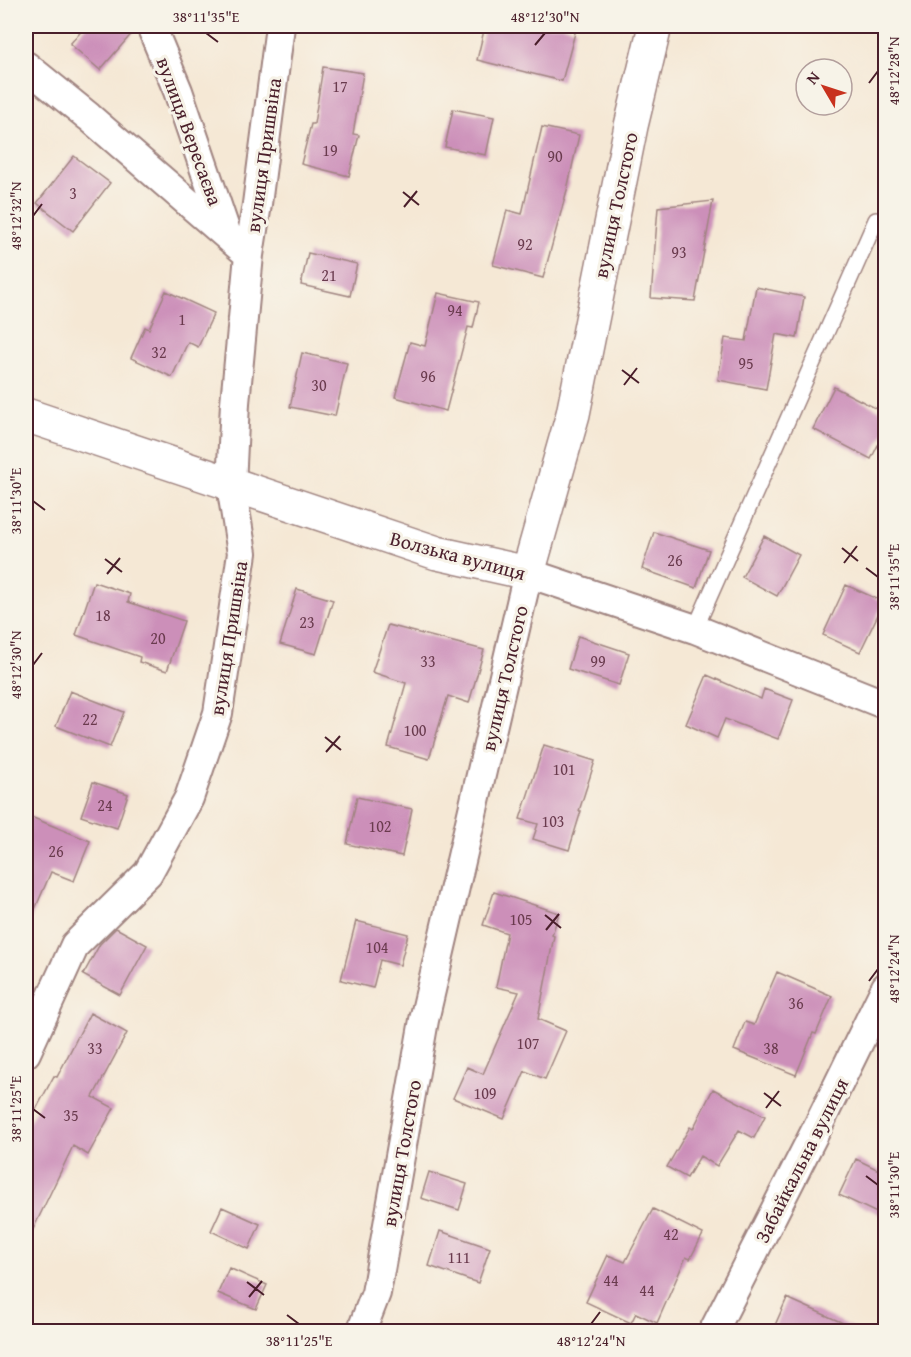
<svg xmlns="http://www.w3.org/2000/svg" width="911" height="1357" font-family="'Gentium Book Plus',serif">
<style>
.building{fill:#cc8fb9}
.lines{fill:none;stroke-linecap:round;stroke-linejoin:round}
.service-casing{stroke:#a08480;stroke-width:18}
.minor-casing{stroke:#a08480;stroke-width:32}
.tertiary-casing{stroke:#a08480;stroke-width:36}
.service{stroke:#fff;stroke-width:15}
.minor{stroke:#fff;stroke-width:28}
.tertiary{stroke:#fff;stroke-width:33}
.ticks{fill:none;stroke:#4a1f2b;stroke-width:2}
.labels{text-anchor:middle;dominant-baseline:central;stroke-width:6;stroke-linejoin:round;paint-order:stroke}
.number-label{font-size:16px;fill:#6a3b4e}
.street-label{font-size:20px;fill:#4a1f2b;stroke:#f7f3e8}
.neatline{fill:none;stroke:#4a1f2b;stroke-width:2}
.ticks-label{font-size:15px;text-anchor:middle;fill:#4a1f2b}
</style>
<rect width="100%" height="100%" fill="#f7f3e8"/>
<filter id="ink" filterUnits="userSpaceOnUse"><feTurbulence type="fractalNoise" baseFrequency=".0167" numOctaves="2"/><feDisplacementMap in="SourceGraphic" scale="12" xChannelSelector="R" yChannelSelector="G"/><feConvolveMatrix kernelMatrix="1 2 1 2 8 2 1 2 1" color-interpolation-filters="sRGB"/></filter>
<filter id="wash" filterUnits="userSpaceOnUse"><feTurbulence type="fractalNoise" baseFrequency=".008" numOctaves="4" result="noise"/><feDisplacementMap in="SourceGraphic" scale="24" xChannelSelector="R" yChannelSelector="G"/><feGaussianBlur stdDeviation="1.35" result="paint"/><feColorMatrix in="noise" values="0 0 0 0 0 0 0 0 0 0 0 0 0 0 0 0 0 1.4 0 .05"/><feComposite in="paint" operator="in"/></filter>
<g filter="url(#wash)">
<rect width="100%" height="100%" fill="#f5e8d5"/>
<g id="blocks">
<!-- building -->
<path class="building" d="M86 26H135V30L100 70 70 44Z
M485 26H562L576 29 562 81 477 60Z
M323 67 363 73 353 134 359 135 349 176 301 164 311 124H314Z
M453 109 494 117 486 155 445 147Z
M542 127 579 135 567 190 543 278 493 265 507 210 522 214Z
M74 156 110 183 73 231 37 203Z
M713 201 695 301 651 298 658 207Z
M308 253 357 264 350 296 301 285Z
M756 287 804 297 797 338 776 334 766 389 718 380 725 338 746 341Z
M166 291 214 313 198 347 188 342 172 377 131 358 145 327 149 329Z
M438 293 479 302 473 328 468 327 446 411 395 397 410 342 425 346Z
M302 353 347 363 335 416 290 407Z
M834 387 885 413V431L871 459 813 429Z
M654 532 709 550 696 588 642 569Z
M764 536 799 555 777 596 742 577Z
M94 582 130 594 128 602 184 621 167 671 139 662 140 657 76 635Z
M846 585 884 602 860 652 823 635Z
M297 589 333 600 316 654 280 644Z
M388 625 484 650 469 703 448 696 429 759 388 747 406 683 372 672Z
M578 636 629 653 619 685 568 669Z
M707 675 761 699 764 689 793 700 778 739 725 719 717 738 686 724Z
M70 691 124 712 110 747 56 726Z
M544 745 595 761 579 811H581L569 850 533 839 538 824 520 819Z
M93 782 128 794 117 828 81 816Z
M357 797 412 809 402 856 347 844Z
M26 815 90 841 74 881 51 872 26 930Z
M494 892 559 913 552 935 554 936 538 1019 566 1031 545 1079 525 1071 504 1119 453 1098 467 1067 483 1074 519 992 496 987 507 933 483 925Z
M356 921 408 934 400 965 380 960 373 988 341 980Z
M116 928 147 945 120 995 83 975 100 944Z
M777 972 832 996 816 1034 813 1033 796 1075 734 1050 745 1022 754 1025Z
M90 1013 127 1033 93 1097 114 1108 88 1155 73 1146 26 1244V1128L54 1076 57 1077Z
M713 1089 765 1116 754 1138 739 1130 717 1166 700 1156 687 1178 667 1167 690 1127 693 1129Z
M856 1159 885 1173V1217L839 1195Z
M429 1172 467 1184 459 1210 421 1198Z
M222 1207 260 1224 249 1249 211 1231Z
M653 1209 703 1234 690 1259 686 1257 657 1323 636 1313 631 1323 586 1302 608 1255 625 1262Z
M440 1231 490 1248 478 1283 429 1266Z
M229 1268 267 1285 256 1309 218 1293Z
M787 1298 863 1332H772Z"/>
</g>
</g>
<g filter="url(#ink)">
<use href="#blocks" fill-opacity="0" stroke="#a08480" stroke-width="1.5"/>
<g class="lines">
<!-- service casing -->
<g class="service-casing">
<path id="service" d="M695 629 876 220"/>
</g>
<!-- minor casing -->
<g class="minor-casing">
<path id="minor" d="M151 26 178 91 227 235
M26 66 89 117 249 255
M26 1053 75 945 148 873 189 798 218 713 242 553 231 485 235 403 249 255 257 204 280 26
M361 1332 376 1293 424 1020 528 573 695 629 886 705
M713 1332 818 1126 886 987"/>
</g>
<!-- tertiary casing -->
<g class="tertiary-casing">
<path id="tertiary" d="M26 415 437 553 528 573 573 414 631 126 655 26"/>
</g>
<!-- service -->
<use href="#service" class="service"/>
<!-- minor -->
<use href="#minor" class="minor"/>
<!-- tertiary -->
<use href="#tertiary" class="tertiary"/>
</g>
</g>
<!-- ticks -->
<path class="ticks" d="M206 33 218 42M535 45 545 33M869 83 878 71M403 192 419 205M404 207 417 191M33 216 42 204M622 370 639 383M624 385 637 368M33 501 45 510M842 548 858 561M105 559 122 572M844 563 857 546M866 568 878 577M107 574 120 558M33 665 42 653M325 737 341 750M326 752 340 736M545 915 561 928M546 930 559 914M869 981 878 969M764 1093 781 1106M766 1108 779 1091M33 1109 45 1118M866 1176 878 1185M247 1282 264 1295M249 1297 262 1281M287 1315 299 1324M591 1324 600 1312"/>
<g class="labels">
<!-- number labels -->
<g class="number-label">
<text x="340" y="86">17</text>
<text x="330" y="150">19</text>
<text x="555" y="156">90</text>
<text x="73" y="193">3</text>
<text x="525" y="244">92</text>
<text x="679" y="252">93</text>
<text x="329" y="275">21</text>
<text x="455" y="310">94</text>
<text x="182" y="319">1</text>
<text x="159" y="352">32</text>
<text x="746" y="363">95</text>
<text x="428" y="376">96</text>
<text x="319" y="385">30</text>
<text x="675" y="560">26</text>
<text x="103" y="615">18</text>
<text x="307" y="622">23</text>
<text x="158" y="638">20</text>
<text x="428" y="661">33</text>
<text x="598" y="661">99</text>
<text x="90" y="719">22</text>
<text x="415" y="730">100</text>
<text x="564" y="769">101</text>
<text x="105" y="805">24</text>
<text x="553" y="821">103</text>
<text x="380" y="826">102</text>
<text x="56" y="851">26</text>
<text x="521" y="919">105</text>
<text x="377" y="947">104</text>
<text x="796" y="1003">36</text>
<text x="528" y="1043">107</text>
<text x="95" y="1048">33</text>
<text x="771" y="1048">38</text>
<text x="485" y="1093">109</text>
<text x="71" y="1115">35</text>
<text x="671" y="1234">42</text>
<text x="459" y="1257">111</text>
<text x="611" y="1280">44</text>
<text x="647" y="1290">44</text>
</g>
<!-- street labels -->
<g class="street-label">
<text transform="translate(190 131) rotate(70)">вулиця Вересаєва</text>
<text transform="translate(263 155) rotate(-82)">вулиця Пришвіна</text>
<text transform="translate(615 205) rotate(-78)">вулиця Толстого</text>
<text transform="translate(458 555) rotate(15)">Волзька вулиця</text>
<text transform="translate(228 638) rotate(-81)">вулиця Пришвіна</text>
<text transform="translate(504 678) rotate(-77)">вулиця Толстого</text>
<text transform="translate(401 1153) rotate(-80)">вулиця Толстого</text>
<text transform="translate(801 1160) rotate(-63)">Забайкальна вулиця</text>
</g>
</g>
<!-- margin -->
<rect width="911" height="1357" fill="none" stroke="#f7f3e8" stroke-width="66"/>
<!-- north arrow -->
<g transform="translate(824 87) rotate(309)"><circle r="28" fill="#f7f3e8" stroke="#b29e9c" stroke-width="1.5"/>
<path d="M0-4.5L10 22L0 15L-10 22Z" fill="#c8321e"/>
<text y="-9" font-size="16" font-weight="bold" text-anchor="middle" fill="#4a1f2b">N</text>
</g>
<rect x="33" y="33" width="845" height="1291" class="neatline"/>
<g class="ticks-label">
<text x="206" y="22">38°11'35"E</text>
<text x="545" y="22">48°12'30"N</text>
<text transform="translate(894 71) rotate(-90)" y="5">48°12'28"N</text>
<text transform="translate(16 216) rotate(-90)" y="5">48°12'32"N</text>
<text transform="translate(16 501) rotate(-90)" y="5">38°11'30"E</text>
<text transform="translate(894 577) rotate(-90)" y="5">38°11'35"E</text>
<text transform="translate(16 665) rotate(-90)" y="5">48°12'30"N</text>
<text transform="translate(894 969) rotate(-90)" y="5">48°12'24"N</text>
<text transform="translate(16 1109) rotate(-90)" y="5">38°11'25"E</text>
<text transform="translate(894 1185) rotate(-90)" y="5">38°11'30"E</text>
<text x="299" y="1346">38°11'25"E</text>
<text x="591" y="1346">48°12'24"N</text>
</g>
</svg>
